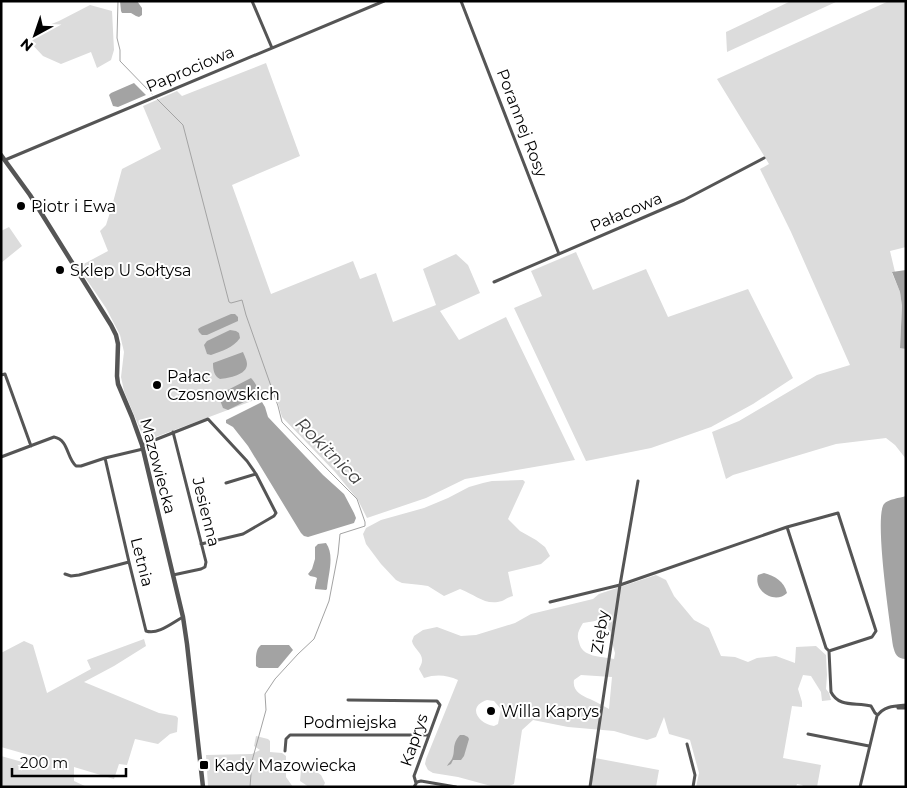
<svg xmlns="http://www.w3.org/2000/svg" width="907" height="788" font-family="Montserrat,sans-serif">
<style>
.green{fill:#dcdcdc;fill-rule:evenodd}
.water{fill:#a3a3a3}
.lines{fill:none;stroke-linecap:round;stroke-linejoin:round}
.stream{stroke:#a3a3a3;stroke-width:1}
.minor{stroke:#555;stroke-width:3}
.tertiary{stroke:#555;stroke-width:4.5}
.poi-dot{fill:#000;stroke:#fff;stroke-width:2}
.labels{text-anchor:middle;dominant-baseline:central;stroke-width:4;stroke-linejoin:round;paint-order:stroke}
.street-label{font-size:16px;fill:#000;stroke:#fff}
.poi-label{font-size:16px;fill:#000;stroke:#fff;text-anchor:start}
.water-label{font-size:18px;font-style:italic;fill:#444;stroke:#fff}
</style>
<rect width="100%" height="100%" fill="#fff"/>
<!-- green -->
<path class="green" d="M791 1H838L727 52 726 32Z
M889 1H906V247L890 251 895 272 892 273 900 292 902 306 900 347 906 349V459L895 445 886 438 836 444 733 475 726 479 712 432 739 421 817 375 850 365 791 232 760 169 769 164 717 79Z
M90 5 112 11 114 50 111 60 97 68 91 52 61 64 43 56 28 40 39 29 59 21Z
M266 63 300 156 232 185 271 294 353 261 360 279 376 273 393 322 436 305 423 269 456 254 468 265 480 293 440 311 459 340 506 317 575 460 465 479 426 498 367 518 358 500 335 472 282 417 275 393 276 392 145 441 124 391 121 377 124 352 120 335 106 308 78 267 108 251 100 231 106 225 112 206 122 169 161 149 143 106 177 91 182 96Z
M9 227 22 246 1 263V231Z
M576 252 593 290 646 269 668 317 748 289 793 378 753 404 711 427 651 448 586 461 514 308 542 296 531 271Z
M523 480 525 482 508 519 520 531 536 540 545 547 550 556 541 564 508 572 513 596C509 597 506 599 502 601 485 606 476 595 460 589L444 596 428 586 421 585 402 583 396 580 381 564 366 544 363 534 366 528 381 520 424 508 448 498 469 487 483 483 492 481Z
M656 575 666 580 674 596 694 620 709 628 721 656 735 657 748 662 757 658 776 656 795 663 796 647 816 646 826 655 827 675 826 689 829 693 831 700 822 701 821 692 811 676 803 675 798 689 802 702V707L792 706 783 758 821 765 817 787H804L802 785 797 784 796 787H696L699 773 690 740 669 734 664 717 656 737 647 740 631 736 614 731 568 727 533 720 522 730 514 784 507 787 491 786 458 777 433 773 428 770 425 764 426 759 458 680C447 675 436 674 424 678L419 669C420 666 422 664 422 661 423 653 413 648 412 641L414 636 423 630 437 627 461 636 476 635 515 623 531 614 593 599 599 594ZM605 616 615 653 614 659C601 656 582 658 579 642 576 634 579 630 583 623L595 621ZM581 675 612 677 609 709C603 706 597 702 590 699 582 696 572 691 574 680ZM487 700 494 701 501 709 498 724 494 726C479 724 466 707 487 700Z
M144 639 146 646 114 666 84 682 159 713 176 716 178 718 177 732 170 734 158 744 135 739 127 765 119 764 114 779 74 767V781L87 787H1V756L40 767 44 764 43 759 1 747V653L24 641 33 645 47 693 91 669 87 660Z
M256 736 268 739 270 741V752L282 753 286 756V777L293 787 208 786 206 755 252 754 260 750 254 746Z
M595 758 659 770 656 787H591Z
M311 768 321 775 325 783 323 787H309L300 781 301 770Z"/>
<!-- water -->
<path class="water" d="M120 1H137L142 8V15L139 17 136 16 131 13H122L121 11Z
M134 83 146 95 118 107 113 106 109 95 111 93Z
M906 270V349L900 348 902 306 900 292 892 272Z
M231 314H235L238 317V321L207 335H202L199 332 198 329 201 327Z
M230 330 236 331 239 333 240 338C233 348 222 351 211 355L207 354 204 345 207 341Z
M243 352C244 355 247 360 247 364 247 375 229 378 220 379 214 376 213 370 213 363Z
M251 378C255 382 259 389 258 395L228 410 223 408 218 395Z
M262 402 265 407 268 417 323 475 344 494 354 513 356 518 354 523 308 537 304 536 301 533 248 446 233 427 226 423V420Z
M906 496V659C897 659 895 654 893 646 890 624 874 517 884 504 888 499 900 498 906 496Z
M326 543C335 555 328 575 327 589L326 590 315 589V587L317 578 315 577 310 576 308 574 312 569 315 559V547L318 544Z
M764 573C775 576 784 581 787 593 775 605 753 591 758 575Z
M261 645H289L293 650 278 668H259L256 666C256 658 255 650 261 645Z
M460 735H464L468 737 469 739 464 756 461 760H453L451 764 447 766C448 764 450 762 452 759 456 751 451 745 460 735Z"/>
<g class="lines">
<!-- stream -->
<path class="stream" d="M118 1 117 38 120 50V61L152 94
M157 99 183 125 229 302 231 303 242 300 246 315 278 406 282 422 331 473 357 499 365 522V526L362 527 340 534 338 554 329 601 314 639 298 654 275 679 265 694 266 710 252 761 250 787"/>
<!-- minor -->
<path class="minor" d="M252 1 272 48
M461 1 559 254
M5 160 384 1
M494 282 684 200 764 158
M1 375 5 374 31 446
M173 432 206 562 205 567 201 569 173 575
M142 445 208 419 247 461 256 474 276 513 274 516 243 534 201 544
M1 457 54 437C69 440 66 457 76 466H81L105 458 143 449
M105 458 129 562 146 631C158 635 172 623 183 617
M226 483 256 474
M65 574 71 576 79 575 129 562
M550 602 620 585 787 527
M829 651 872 637 876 631 838 513 787 527 826 648 829 651 831 692C839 708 856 702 871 706L875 713 878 715
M348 700 437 701 440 705 414 776 416 783
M898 708H906
M808 734 869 746
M687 744 695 775 693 787
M285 751 286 739 290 735H429
M414 787 417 782 421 781 456 787
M590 787 620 585 638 481
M860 787 877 716C884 706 894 706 906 705"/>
<!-- tertiary -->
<path class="tertiary" d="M1 155 30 195 111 325 116 335 118 344 117 376 118 384 132 417 142 445 183 617 187 644 203 787"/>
</g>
<!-- markers -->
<g class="poi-dot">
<circle cx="21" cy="206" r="5"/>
<circle cx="60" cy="270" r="5"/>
<circle cx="157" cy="385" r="5"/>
<circle cx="491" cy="711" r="5"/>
<rect x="199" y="760" width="10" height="10" rx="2.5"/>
</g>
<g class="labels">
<!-- street labels -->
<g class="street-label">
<text transform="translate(190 69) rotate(-23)">Paprociowa</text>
<text transform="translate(522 123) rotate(69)">Porannej Rosy</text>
<text transform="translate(626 212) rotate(-23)">Pałacowa</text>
<text transform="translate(158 466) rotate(75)">Mazowiecka</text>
<text transform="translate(206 512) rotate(76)">Jesienna</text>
<text transform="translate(142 562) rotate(76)">Letnia</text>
<text transform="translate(600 632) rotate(-81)">Zięby</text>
<text x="350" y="722">Podmiejska</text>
<text transform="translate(414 740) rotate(-71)">Kaprys</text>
</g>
<!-- poi labels -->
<g class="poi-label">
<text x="31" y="206">Piotr i Ewa</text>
<text x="70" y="270">Sklep U Sołtysa</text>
<text x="167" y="376">Pałac<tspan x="167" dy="18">Czosnowskich</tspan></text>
<text x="501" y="711">Willa Kaprys</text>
<text x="214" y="765">Kady Mazowiecka</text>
</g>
<!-- water labels -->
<g class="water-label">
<text transform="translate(329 451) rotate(45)">Rokitnica</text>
</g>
</g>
<!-- border -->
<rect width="907" height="788" fill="none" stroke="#000000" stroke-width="5"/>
<!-- north arrow -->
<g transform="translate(35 35) rotate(220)" stroke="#ffffff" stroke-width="4" paint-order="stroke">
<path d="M0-4L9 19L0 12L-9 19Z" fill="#000000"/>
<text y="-8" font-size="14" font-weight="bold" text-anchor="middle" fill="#000000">N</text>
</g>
<!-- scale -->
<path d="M12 768v8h114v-8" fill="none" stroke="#000000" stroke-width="2.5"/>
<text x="20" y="768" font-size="15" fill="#000000" stroke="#ffffff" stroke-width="4" paint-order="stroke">200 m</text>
</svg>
